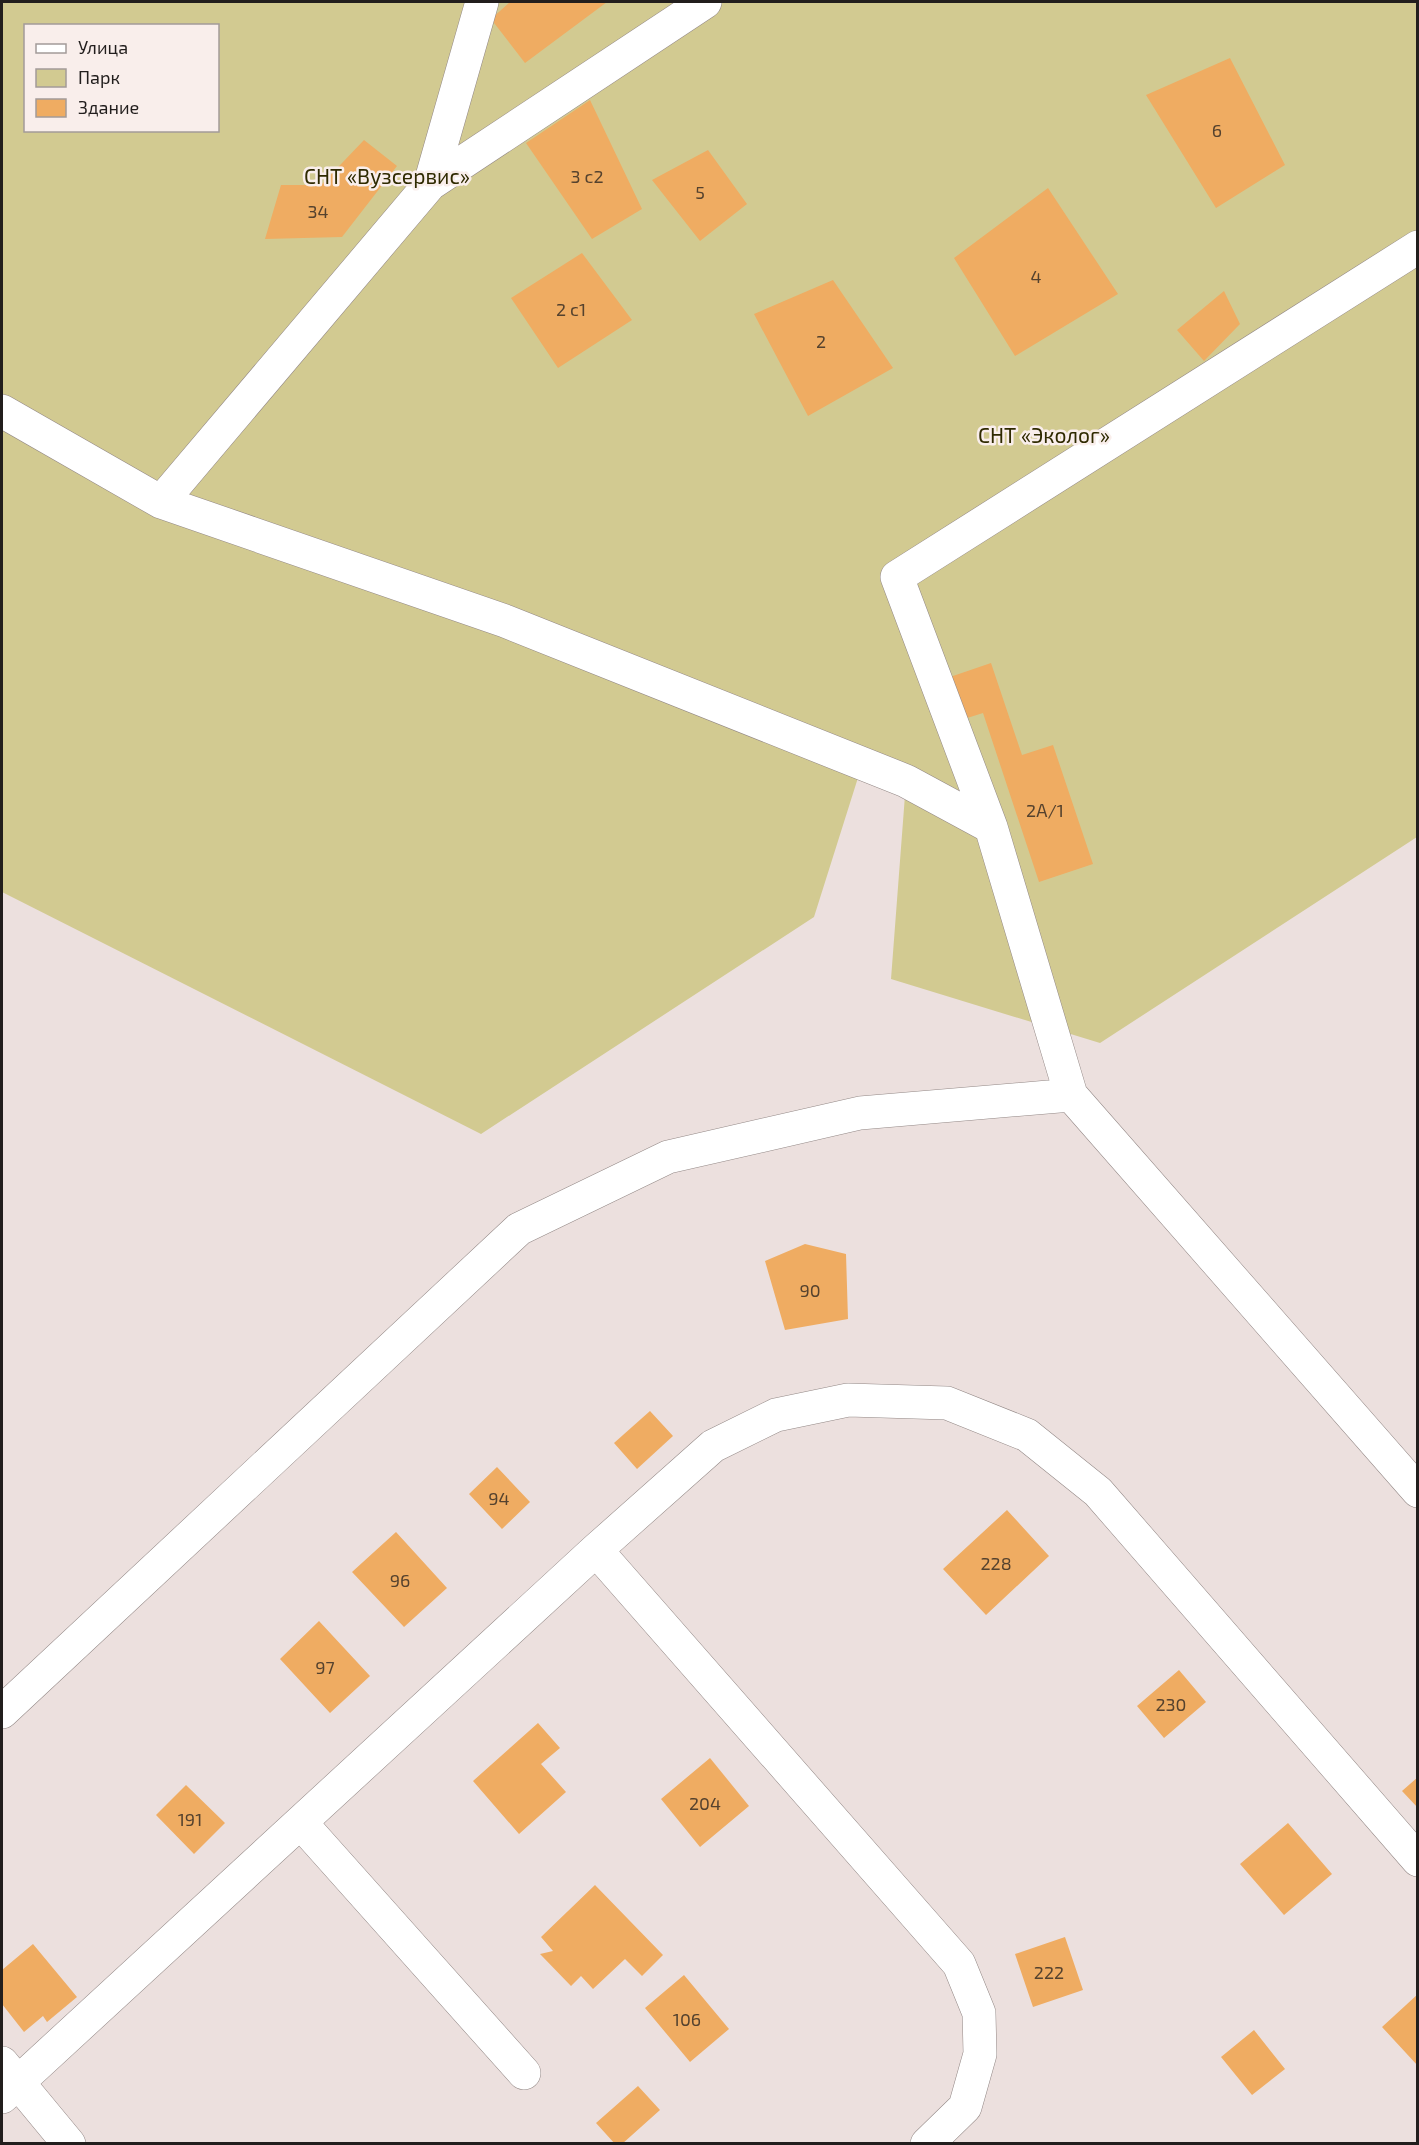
<svg xmlns="http://www.w3.org/2000/svg" width="1419" height="2145" font-family="'Exo 2',sans-serif">
<style>
.green{fill:#d2ca91;fill-rule:evenodd}
.building{fill:#efac62}
.lines{fill:none;stroke-linecap:round;stroke-linejoin:round}
.minor-casing{stroke:#938886;stroke-width:34}
.minor{stroke:#fff;stroke-width:33}
.labels{text-anchor:middle;dominant-baseline:central;stroke-width:5;stroke-linejoin:round;paint-order:stroke}
.number-label{font-size:18px;fill:#55422e}
.park-label{font-size:21px;fill:#2f2a00;stroke:#f9eeeb}
</style>
<rect width="100%" height="100%" fill="#ece0de"/>
<!-- green -->
<path class="green" d="M2 2H1417V837L1100 1043 891 979 906 782 862 765 814 917 481 1134 2 892ZM26 26H218V130H26Z"/>
<!-- building -->
<path class="building" d="M510 2H607L525 63 491 19Z
M1230 58 1285 165 1216 208 1146 95Z
M590 100 642 209 592 239 526 143Z
M364 140 397 166 342 237 265 239 281 185H321Z
M708 150 747 204 700 241 652 180Z
M1048 188 1118 294 1015 356 954 258Z
M582 253 632 320 558 368 511 298Z
M833 280 893 368 808 416 754 314Z
M1224 291 1240 324 1204 361 1177 330Z
M991 663 1022 755 1053 745 1093 864 1039 882 983 713 964 719 950 677Z
M805 1244 846 1254 848 1319 785 1330 765 1261Z
M650 1411 673 1436 637 1469 614 1443Z
M497 1467 530 1502 502 1529 469 1494Z
M1007 1510 1049 1556 986 1615 943 1569Z
M396 1532 447 1588 404 1627 352 1572Z
M319 1621 370 1676 330 1713 280 1659Z
M1179 1670 1206 1702 1164 1738 1137 1706Z
M538 1723 560 1748 541 1764 566 1792 519 1834 473 1781Z
M710 1758 749 1806 700 1847 661 1799Z
M1418 1777V1808L1402 1791Z
M186 1785 225 1823 194 1854 156 1815Z
M1288 1823 1332 1874 1284 1915 1240 1864Z
M595 1885 663 1955 642 1976 625 1959 593 1989 581 1976 571 1986 540 1954 553 1951 541 1937Z
M1065 1937 1083 1990 1033 2007 1015 1954Z
M33 1944 77 1997 47 2022 43 2016 24 2032 2 2004V1970Z
M684 1975 729 2029 690 2062 645 2008Z
M1418 1994V2066L1382 2027Z
M1254 2030 1285 2069 1252 2095 1221 2057Z
M638 2086 660 2110 622 2144H615L596 2123Z"/>
<g class="lines">
<!-- minor casing -->
<g class="minor-casing">
<path id="minor" d="M430 184 705 2
M2 411 161 502 505 621 906 781 991 827
M161 502 430 184 482 2
M1071 1095 991 827 897 577 1418 247
M596 1550 959 1964 979 2013 980 2054 965 2107 927 2144
M2 1712 519 1229 668 1157 860 1113 1071 1095 1418 1491
M301 1823 524 2073
M2 2063 69 2144
M2 2097 596 1550 713 1446 776 1415 848 1400 947 1403 1027 1435 1098 1492 1418 1860"/>
</g>
<!-- minor -->
<use href="#minor" class="minor"/>
</g>
<g class="labels">
<!-- number labels -->
<g class="number-label">
<text x="1217" y="130">6</text>
<text x="587" y="176">3 с2</text>
<text x="700" y="192">5</text>
<text x="318" y="211">34</text>
<text x="1036" y="276">4</text>
<text x="571" y="309">2 с1</text>
<text x="821" y="341">2</text>
<text x="1045" y="810">2А/1</text>
<text x="810" y="1290">90</text>
<text x="499" y="1498">94</text>
<text x="996" y="1563">228</text>
<text x="400" y="1580">96</text>
<text x="325" y="1667">97</text>
<text x="1171" y="1704">230</text>
<text x="705" y="1803">204</text>
<text x="190" y="1819">191</text>
<text x="1049" y="1972">222</text>
<text x="687" y="2019">106</text>
</g>
<!-- park labels -->
<g class="park-label">
<text x="387" y="175">СНТ «Вузсервис»</text>
<text x="1044" y="434">СНТ «Эколог»</text>
</g>
</g>
<!-- border -->
<rect width="1419" height="2145" fill="none" stroke="#221e1d" stroke-width="6"/>
<!-- legend -->
<rect x="24" y="24" width="195" height="108" fill="#f9eeeb" stroke="#a39b99" stroke-width="1.5"/>
<rect x="36" y="44" width="30" height="9" fill="#ffffff" stroke="#a39b99" stroke-width="1.5"/>
<text x="78" y="54" font-size="18" fill="#221e1d">Улица</text>
<rect x="36" y="69" width="30" height="18" fill="#d2ca91" stroke="#a39b99" stroke-width="1.5"/>
<text x="78" y="84" font-size="18" fill="#221e1d">Парк</text>
<rect x="36" y="99" width="30" height="18" fill="#efac62" stroke="#a39b99" stroke-width="1.5"/>
<text x="78" y="114" font-size="18" fill="#221e1d">Здание</text>
</svg>
